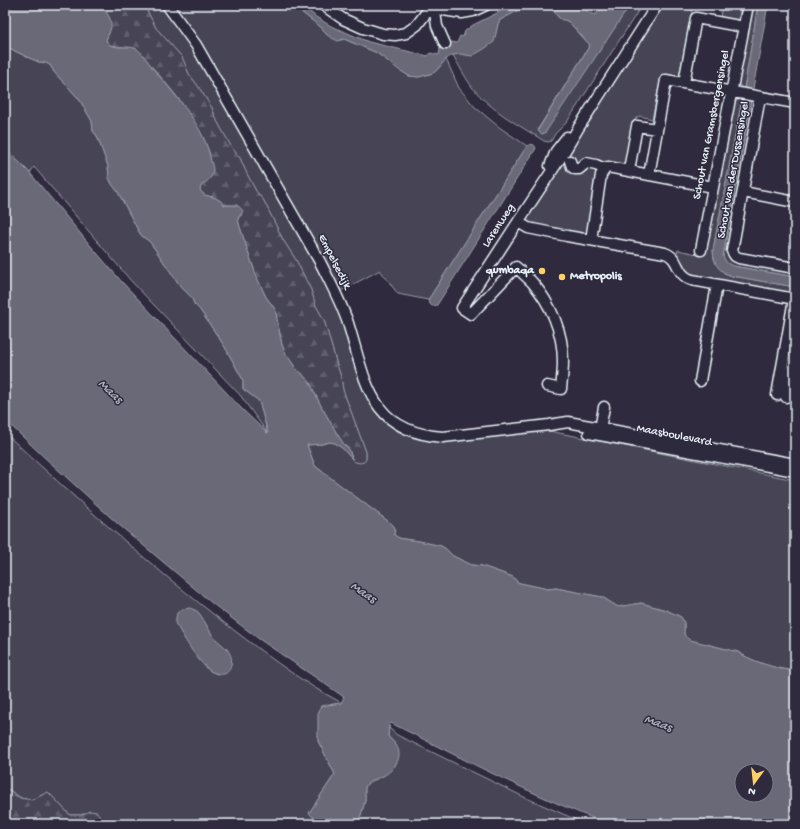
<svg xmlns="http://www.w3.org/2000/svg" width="800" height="829" font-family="'Gochi Hand',sans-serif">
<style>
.grass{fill:#464455;stroke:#979aa6;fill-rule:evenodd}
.forest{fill:url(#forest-firs);stroke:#979aa6}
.water{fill:#696978;stroke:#9c9fab;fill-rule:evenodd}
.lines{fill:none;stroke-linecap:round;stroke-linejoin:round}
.street-casing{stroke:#e8f1f8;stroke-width:13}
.street{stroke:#2f2a3d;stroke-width:10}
.poi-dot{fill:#ffd166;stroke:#2f2a3d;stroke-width:1.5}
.labels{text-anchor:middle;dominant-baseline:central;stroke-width:3;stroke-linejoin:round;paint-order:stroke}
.street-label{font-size:12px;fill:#e8f1f8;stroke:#2f2a3d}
.poi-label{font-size:12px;font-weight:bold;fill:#e8f1f8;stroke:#2f2a3d;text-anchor:end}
.water-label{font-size:13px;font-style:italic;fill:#afb4be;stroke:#2f2a3d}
</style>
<defs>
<pattern id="forest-firs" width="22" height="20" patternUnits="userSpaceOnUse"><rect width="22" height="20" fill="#464455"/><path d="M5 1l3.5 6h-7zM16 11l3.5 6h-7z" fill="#615f6e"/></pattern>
</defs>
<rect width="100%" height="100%" fill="#2f2a3d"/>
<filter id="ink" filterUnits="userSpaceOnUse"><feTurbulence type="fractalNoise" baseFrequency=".025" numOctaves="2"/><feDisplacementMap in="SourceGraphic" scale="8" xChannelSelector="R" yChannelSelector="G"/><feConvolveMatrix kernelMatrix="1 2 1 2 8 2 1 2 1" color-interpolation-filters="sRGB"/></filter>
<g filter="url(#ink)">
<!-- grass -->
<path class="grass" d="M144 5H164L178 24 246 137 337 304 366 391 415 436 544 430 615 444 795 480V671C791 670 786 670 782 669 771 667 747 659 738 652L690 640 685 637 684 636V623L681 617 666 610 641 603 618 607 602 597 556 588 548 589 520 583 517 582 513 577 482 566 471 565 453 556 446 549 441 546 419 541 404 539 399 538 394 535 395 528 393 525 315 466 307 445 322 444 330 442 335 443 342 448 355 462 366 459V452L343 390 341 377 337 365 324 320 316 306 311 290 296 260 283 240 264 201 256 191 247 174 240 158 232 148 217 121 212 108 198 86 189 74 182 57 156 28Z
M170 5H292L322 28 326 34 340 40 344 39 375 52 409 76 419 77 433 73 437 70 446 59 459 88 475 107 499 127 527 146 428 300 398 294 380 270 339 292Z
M539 5H549L559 18 565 20 569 22 590 45 538 129 597 54 630 5H642L567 122 555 134 551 141 548 142 544 141C519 125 491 111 472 87 465 77 459 66 453 55L462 53 467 55 494 41 498 23 500 20 527 6 533 8Z
M661 5H693L679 77 662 74 652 119 640 116 636 118 626 164 624 165 610 162 601 166 588 234 584 236 528 225 526 221Z
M722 5H741L738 22 720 19Z
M751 5H758L744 89 742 88 737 82Z
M5 46 27 57 39 62 46 63 50 65 54 72 62 81 70 89 79 99 92 121 93 131 97 136 108 166 109 178 112 184 118 192 139 232 142 236 150 242 181 287 192 298 194 304 200 310 225 347 243 380V389L259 401 268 434 240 395 132 282 34 167 30 173 5 148Z
M740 99 742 100 713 250 714 259 724 273 732 276 795 287V294L693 276C685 272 681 264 676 256L678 250 697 254 704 253 734 103Z
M751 101 755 108 729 251 795 271V277L733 266C727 264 725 261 723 256Z
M5 433C75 498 146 562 222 621 252 644 283 668 315 688 324 693 333 698 342 703L321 706 318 741 335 774 309 813 319 823 318 824H105L90 811 81 815H70L48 792 32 800 21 798 5 787ZM198 612 214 638 228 650 217 674 210 671 205 667Z
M389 726V728L397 735 524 797 586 824H358L365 801V786L368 783 383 776 395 766 396 745 388 736Z"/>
<!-- forest -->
<path class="forest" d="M100 5H144L156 28 182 57 189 74 198 86 212 108 217 121 232 148 240 158 247 174 256 191 264 201 283 240 296 260 311 290 316 306 324 320 337 365 341 377 343 390 366 452V459L364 462 360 463 355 462 352 459 349 449 345 446 336 432 320 404 309 381 295 367 286 354 282 345 275 309 266 297 258 280 248 252 239 224 238 218 242 215 237 205H224C219 197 212 197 204 195L200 190V186L210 178V154L203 137 190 115 175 94 154 69 141 53 131 48 110 45 106 40 109 33 107 13Z
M582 5H606L595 15C590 14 584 10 582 5Z
M5 787 20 798 32 800 48 792 70 815H81L90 811 97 812 105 824H5Z"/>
<!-- water -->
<path class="water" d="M5 5H100C107 13 114 20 110 31 109 34 107 37 106 40 106 41 109 44 110 45 118 49 129 45 137 49 144 54 149 64 155 71 176 96 205 127 211 161 212 164 213 167 213 170 213 178 206 182 201 186L200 190 204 195C212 197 218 197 224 205 233 206 238 203 243 211L238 218 239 224 248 252 258 280 266 297 275 309 282 345 286 354 295 367 309 381 320 404 336 432 345 446 349 449 352 459 342 448 335 443 330 442 322 444 307 445 315 466 393 525 395 528 394 535 399 538 403 539 419 541 441 546 446 549 453 556 471 565 482 566 513 577 517 582 520 583 548 589 556 588 602 597 618 607 641 603 666 610 681 617C682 618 684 623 684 624 685 632 681 635 690 640L738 652C747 659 771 667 782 669 786 670 791 670 795 671V824H608C536 797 467 761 397 726L391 723 389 725 388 736C390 739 394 742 396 745 405 758 392 772 381 777 376 779 370 781 367 784 363 788 366 795 365 800 364 807 360 817 358 824H318L319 823 309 813 335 774 318 741V714L321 706 341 703 344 697 259 639 213 604 118 524 44 457 5 420V148L30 173 90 245 122 282 242 409 267 433H268L259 401 243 389V380L225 347 200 310 194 304 192 298 181 287 150 242 142 236 139 232 118 192 112 184 109 178 108 166 97 136 93 131 92 121 79 99 70 89 62 81 54 72 50 65 46 63 39 62 27 57 5 46ZM742 771H766V795H742Z
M292 5H302L316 17 331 26 369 42 428 56 430 53 439 55 440 48 452 42 457 43 460 36 463 37 465 31 473 25 513 5H539L533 8 527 6 500 20 498 24 494 42 484 49 472 56 460 54 453 55 446 59 437 70 433 73 419 77 409 76 399 70 380 55 375 52 344 39 338 41 330 37 326 34 322 28Z
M549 5H582C584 10 590 14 595 15L606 5H630L545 133 542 134 539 132 538 130 590 45 569 22 565 20H562L559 18Z
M758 5H768L723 256C725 261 727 264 733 266L795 277V287L732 276C718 271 714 265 713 250L744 89Z
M531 144 534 145 536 148 535 150 437 305 432 306 429 303 428 300 527 146Z
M190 608C192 609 196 610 198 612 202 616 208 628 211 633 218 644 235 650 231 665 230 669 228 673 224 674 218 675 211 672 207 668 194 657 184 637 175 623L177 613 183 609Z"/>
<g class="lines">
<!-- street casing -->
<g class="street-casing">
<path id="street" d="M167 5 196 45 320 262C330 282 341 302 348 323 366 381 369 432 443 437L549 425 568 422 795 464
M323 5 343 19 363 28 383 34 395 35 406 33 417 25 426 13 435 10H443L462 13 473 11 486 5
M434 5 437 26 445 44
M684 83 696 18 744 27
M760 97 732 251 735 256 739 258 795 268
M570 161 572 167 575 169H579L586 163 596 165 605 169
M550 166 556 151 567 137
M629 170 637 126 657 129
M649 175 666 80 795 103
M743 192 795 202
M518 222 528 228 567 236 665 253C679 258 676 271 686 277 688 279 690 279 692 280L795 299
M591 240 601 175 605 169 608 167 713 187
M701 250 748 5
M700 381 717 285
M547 386 561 389C562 380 563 371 563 361 563 332 551 304 532 282 527 277 521 272 516 267L471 314 462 308 518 222 563 154 579 127 657 5
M777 395 794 299
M786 397 795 354
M589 433 795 471
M599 435 604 407"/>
</g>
<!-- street -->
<use href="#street" class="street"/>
</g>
</g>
<!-- markers -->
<g class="poi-dot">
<circle cx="542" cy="271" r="4"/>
<circle cx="562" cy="277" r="4"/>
</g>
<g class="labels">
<!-- street labels -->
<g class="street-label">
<text transform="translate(712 125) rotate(-79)">Schout van Gramsbergensingel</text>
<text transform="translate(734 170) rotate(-80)">Schout van der Dussensingel</text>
<text transform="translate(499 226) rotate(-57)">Larenweg</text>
<text transform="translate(334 262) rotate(63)">Empelsedijk</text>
<text transform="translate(674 436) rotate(11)">Maasboulevard</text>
</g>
<!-- poi labels -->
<g class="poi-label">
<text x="534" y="271">qumbaqa</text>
<text x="570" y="277" text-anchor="start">Metropolis</text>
</g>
<!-- water labels -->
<g class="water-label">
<text transform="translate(110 392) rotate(44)">Maas</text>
<text transform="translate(363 593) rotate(34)">Maas</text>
<text transform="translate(658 724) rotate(20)">Maas</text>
</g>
</g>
<!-- margin -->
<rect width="800" height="829" fill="none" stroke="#2f2a3d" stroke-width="20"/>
<rect x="10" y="10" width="780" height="809" fill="none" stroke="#e8f1f8" stroke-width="1.5" filter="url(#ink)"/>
<!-- north arrow -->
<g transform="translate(754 783) rotate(195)"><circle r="19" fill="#2f2a3d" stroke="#797a88"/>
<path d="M0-3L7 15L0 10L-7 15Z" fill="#ffd166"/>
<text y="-6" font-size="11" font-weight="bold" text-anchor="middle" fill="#e8f1f8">N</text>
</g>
</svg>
